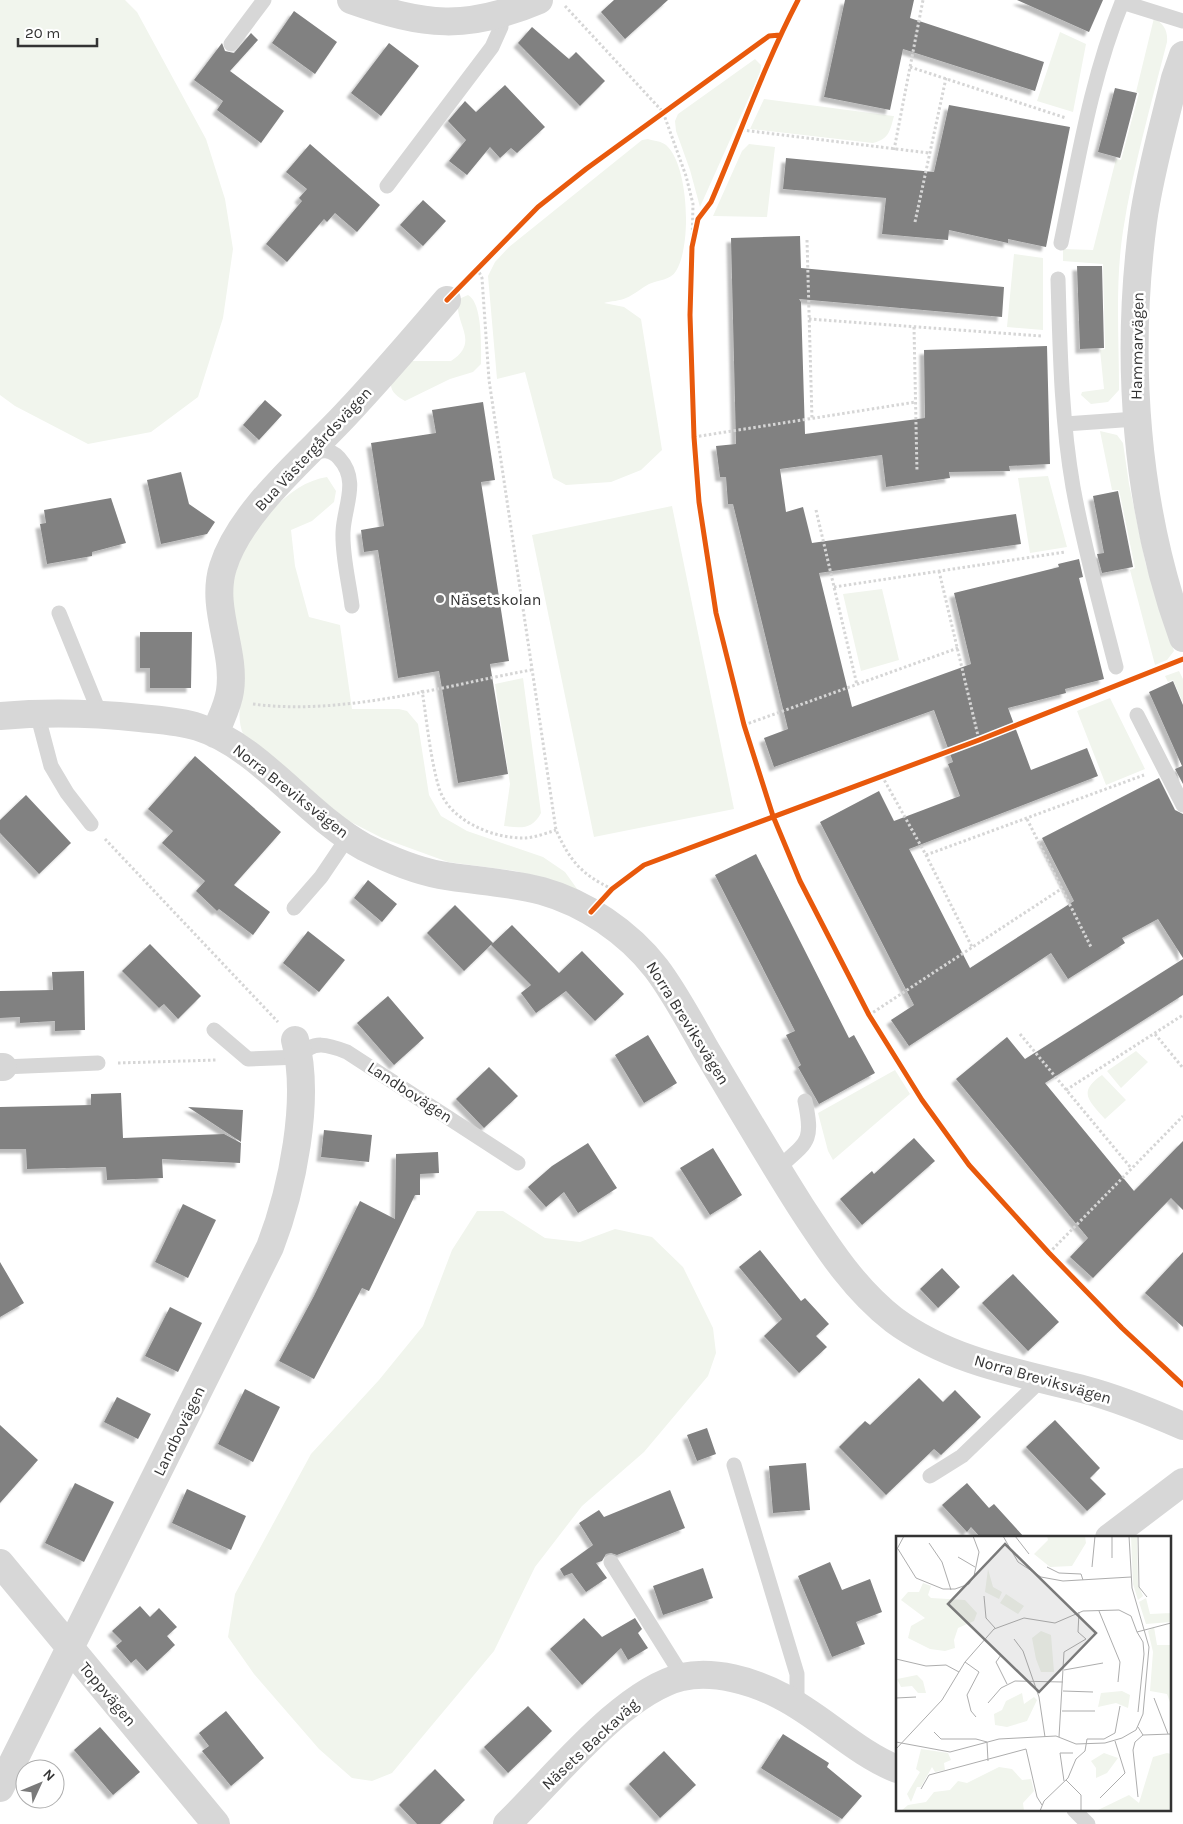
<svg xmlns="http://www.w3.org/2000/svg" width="1183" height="1824" font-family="Karla,sans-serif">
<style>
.green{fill:#f1f5ed}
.building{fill:#818181;filter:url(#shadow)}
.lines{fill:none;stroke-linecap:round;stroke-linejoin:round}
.path{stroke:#d6d6d6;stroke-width:3;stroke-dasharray:2.5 2.5;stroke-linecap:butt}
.service{stroke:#d7d7d7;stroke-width:15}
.minor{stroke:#d7d7d7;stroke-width:28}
.cycleway-casing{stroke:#fff;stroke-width:8}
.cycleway{stroke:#e8590c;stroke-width:5}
.poi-dot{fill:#7a7a7a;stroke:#fff;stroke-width:2}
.labels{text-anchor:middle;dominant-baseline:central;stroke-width:5;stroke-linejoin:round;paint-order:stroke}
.street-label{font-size:16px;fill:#333;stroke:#fff}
.poi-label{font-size:16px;fill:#333;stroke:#fff;text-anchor:start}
.inset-road{fill:none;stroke:#adadad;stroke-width:1}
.view{fill:#7a7a7a;fill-opacity:0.15;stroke:#7a7a7a;stroke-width:2.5}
.inset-edge{fill:none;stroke:#333;stroke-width:2.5}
</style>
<defs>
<filter id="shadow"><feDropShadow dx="-4.5" dy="4.5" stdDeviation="1" flood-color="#0004"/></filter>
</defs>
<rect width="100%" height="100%" fill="#fff"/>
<!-- green -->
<path class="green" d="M0 0H125L137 12 206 139 225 199 233 249 223 318 198 397 151 432 88 444 15 406 0 395Z
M1154 18C1164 24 1168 31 1167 42 1151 105 1133 167 1123 231 1115 283 1119 337 1119 390L1108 402 1091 404 1081 395 1082 392 1104 389 1100 350 1105 349 1103 264 1063 261V249L1093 250 1116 159 1121 160 1139 93 1136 92Z
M1060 32 1086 44 1073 112 1037 101Z
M755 59 761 65 760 73 700 207 690 170 676 131 675 121 678 114Z
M764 99 893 116H894C890 131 889 139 873 143L750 129Z
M648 139C654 141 661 141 666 145 689 165 692 246 676 271 671 280 658 280 649 284 641 288 634 295 626 298 620 301 611 301 604 303L624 307 641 319 662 450 641 470 611 482 566 485 553 478 525 372 497 379 488 276 495 262 509 247 642 140Z
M749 144 775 147 767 217 713 216 742 151Z
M1014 254 1043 258V330L1007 327Z
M468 295C483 303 481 349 481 364L473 372 450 379 405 401C398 397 390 392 391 383L409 361H451C482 341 452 323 459 299Z
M1100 431 1117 435 1123 443 1129 484 1146 565 1174 651 1167 660 1155 665 1130 570 1135 568 1119 490H1112Z
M1048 476 1067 547 1030 553 1018 478Z
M327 477 336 491 334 502 312 521 291 530 295 566 309 617 340 625 352 709H399L407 711 418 724 429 795 441 816 467 831 543 857 565 872 580 893 565 886 516 871 448 862 382 838 347 820 244 736C234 716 244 692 242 669 241 650 231 632 231 613 232 602 232 589 234 579 243 539 284 483 327 477Z
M672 506 734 809 594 837 532 535Z
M882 589 899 660 861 671 843 594Z
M1179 671 1183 679V703L1173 680 1168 682 1165 676Z
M523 678 541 813C532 830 521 828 504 826L510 784 495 684Z
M1110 698 1145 769 1106 785 1077 711Z
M1136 1051 1148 1062 1121 1088 1107 1071Z
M895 1070 910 1094 833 1160 828 1151 818 1113Z
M1102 1075 1126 1100 1105 1119C1089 1101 1077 1092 1102 1075Z
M477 1211H503L545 1238 580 1242 615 1229 652 1237 683 1267 713 1328 716 1353 708 1376 644 1452 582 1506 535 1567 494 1651 392 1773 372 1781 352 1778 319 1749 254 1674 228 1637 235 1594 311 1454 379 1380 423 1326 452 1250Z"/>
<!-- building -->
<path class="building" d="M614 0H668L625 39 601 12Z
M845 0H914L910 18 1044 62 1035 91 903 49 890 110 824 97Z
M1017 0H1103L1089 32Z
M294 11 337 42 315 74 272 43Z
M532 27 569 59 576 52 605 81 580 106 518 43Z
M251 33 258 40 230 71 284 111 261 143 217 110 223 101 194 80 222 43 225 51 234 53Z
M389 43 419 66 381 116 351 93Z
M505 85 545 127 517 153 511 148 500 158 490 147 467 175 449 161 466 140 448 121 465 101 476 112Z
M1115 88 1137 93 1120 158 1098 152Z
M949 105 1070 127 1046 247 1008 239V243L949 230 948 240 882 234 886 198 783 189 786 158 934 172Z
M310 144 380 205 357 232 335 213 327 222 324 219 287 262 266 244 302 201 299 198 307 189 286 172Z
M423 200 446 221 423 246 400 225Z
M800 236 801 268 1004 287 1002 317 799 299 801 302 805 434 925 418 924 350 1047 346 1050 464 1009 466 1010 471 949 472 950 478 886 487 882 455 780 469 786 512 803 507 812 543 1016 514 1021 544 819 573 852 707 971 664 954 593 1059 567 1058 564 1079 559 1083 577 1079 578 1104 679 1065 689 1066 693 1008 708 1031 770 1087 748 1098 776 909 849 970 968 1074 901 1042 838 1159 778 1175 810 1183 814V958L1158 919 1122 938 1125 943 1068 979 1051 953 909 1046 891 1020 914 1005 820 822 879 791 894 821 960 796 948 764 953 762 934 710 774 767 764 738 788 729 733 504H728L726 477H720L716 446 736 444 731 238Z
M1077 266H1102L1104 348 1080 349Z
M265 400 282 415 259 440 243 425Z
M483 402 495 480 481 482 509 661 490 664 508 774 458 783 439 671 398 678 378 550 364 552 361 530 384 526 371 443 436 433 432 410Z
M181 472 189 504 215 522 207 534 161 544 147 480Z
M1118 491 1133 567 1102 573 1097 554 1104 553 1093 496Z
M111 498 126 543 92 552V556L47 564 40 524 46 523 44 510Z
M140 632H192L191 688H150V668H140Z
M1173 681 1183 705V784L1175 769 1182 766 1149 692Z
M195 756 281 832 234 885 270 912 253 935 219 909 217 911 196 891 205 881 162 843 173 831 148 809Z
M26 795 71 843 39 874 0 833V820Z
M756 854 849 1038 854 1035 875 1073 819 1104 798 1067 801 1065 786 1035 795 1031 715 875Z
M368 880 397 904 382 922 354 898Z
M455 905 493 943 464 971 427 933Z
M512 925 559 973 582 951 624 994 595 1021 566 991 536 1013 521 993 531 985 491 945Z
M308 931 345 960 319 992 283 963Z
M150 944 201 996 178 1019 164 1004 159 1008 122 971Z
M1183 959V995L1045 1083 1134 1191 1183 1141V1210L1171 1198 1093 1278 1070 1257 1088 1238 956 1079 1007 1037 1025 1059Z
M84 971 85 1030 55 1031V1021L20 1023V1017L0 1018V991L53 990 52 972Z
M388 996 424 1038 394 1065 357 1023Z
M648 1035 677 1083 644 1103 615 1055Z
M489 1067 518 1096 484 1128 456 1099Z
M121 1093 123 1138 224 1134 241 1143 240 1163 162 1159 163 1178 107 1180 106 1167 27 1169 26 1149H0V1107L91 1105V1094Z
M188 1107 243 1110 241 1142Z
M324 1130 372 1135 369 1162 321 1157Z
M914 1138 935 1161 862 1225 840 1199 872 1171 874 1174Z
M588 1143 617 1188 578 1213 564 1192 546 1207 528 1187 552 1166Z
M713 1148 742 1195 710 1215 680 1168Z
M438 1152 439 1173 420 1174V1195H415L369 1291 362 1288 314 1379 279 1361 314 1296 360 1201 395 1219 396 1154Z
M183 1204 216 1220 188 1278 155 1262Z
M760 1250 801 1301 805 1298 829 1324 816 1336 827 1347 799 1373 764 1336 782 1319 739 1267Z
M1183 1252V1327L1145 1293Z
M0 1262 24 1303 0 1317Z
M942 1268 960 1287 938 1308 920 1289Z
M1013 1274 1059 1322 1028 1351 982 1303Z
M170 1307 202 1323 178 1372 145 1356Z
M919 1378 943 1402 955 1390 981 1417 941 1455 934 1449 886 1495 839 1447 865 1421 870 1425Z
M245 1389 280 1407 253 1462 218 1444Z
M117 1397 151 1414 138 1439 104 1422Z
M1055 1420 1100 1468 1090 1478 1106 1494 1087 1511 1026 1447Z
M0 1425 38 1460 0 1503Z
M707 1428 716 1454 697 1461 687 1435Z
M806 1463 810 1510 773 1513 769 1466Z
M75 1483 114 1502 84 1562 45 1543Z
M967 1483 989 1508 994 1504 1025 1538H981L971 1527 967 1532 942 1505Z
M187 1489 246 1516 231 1550 172 1523Z
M670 1490 685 1528 617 1555 611 1553 606 1554 602 1561 596 1563 607 1578 586 1592 572 1573 564 1576 560 1569 593 1545 579 1523 599 1510 604 1517Z
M830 1562 842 1590 870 1579 882 1612 856 1622 865 1644 832 1657 798 1576Z
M703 1568 713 1598 663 1615 653 1586Z
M140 1606 150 1617 159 1608 177 1627 167 1636 175 1645 147 1671 136 1659 131 1663 116 1646 122 1641 112 1631Z
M584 1618 602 1637 635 1618 642 1629 638 1633 648 1648 628 1660 621 1648 582 1685 550 1649Z
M528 1706 552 1731 508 1773 484 1747Z
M226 1711 264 1758 231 1786 202 1751 209 1746 199 1733Z
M100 1727 140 1772 113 1795 74 1750Z
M783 1734 829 1763 827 1767 862 1796 842 1819 761 1768Z
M664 1751 696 1785 660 1818 629 1784Z
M435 1769 465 1800 440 1824H417L399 1805Z"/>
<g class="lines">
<!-- path -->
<path class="path" d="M565 6 663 112 686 176 693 204 692 247
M910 67 1066 118
M742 130 929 153
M894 150 923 0
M915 222 946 78
M807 240 812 419
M477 268 482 278 489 380 556 830C570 861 581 874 612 889
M809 319 1041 336
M914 327 917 472
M694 437 916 402
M816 510 857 685
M939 571 979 740
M834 587 1065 552
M422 690C427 722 430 757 439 788 449 821 494 839 526 838 536 837 547 833 556 830
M253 704C343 716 443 686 531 670
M744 725 958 648
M882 776 926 855 972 947
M1027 819 1091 947
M105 839 278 1022
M926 855 1144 775
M869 1015 1061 889
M1020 1034 1131 1168
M1155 1034 1183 1068
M118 1063 217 1060
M1066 1090 1183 1015
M1049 1253 1183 1116"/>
<!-- service -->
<path class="service" d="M1122 2 1183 21
M231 44 264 0
M387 186 492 47 501 27V15
M1061 243C1078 161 1091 77 1123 0
M1058 279C1060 348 1061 418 1073 487 1084 548 1101 608 1116 667
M1065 424 1136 419
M311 454C322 449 331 449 339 458 360 481 344 506 343 532 342 556 349 582 352 606
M59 613 100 714
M37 713 51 766 67 793 91 824
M1137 715 1183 805
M294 908 321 877 348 837
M214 1030 248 1059 300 1057C312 1039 329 1045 347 1052L518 1163
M3 1067 98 1063
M777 1169C807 1142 814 1143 805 1101
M734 1465 797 1674V1704
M930 1476 962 1456 1041 1380
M611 1562 683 1677
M1074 1810 1088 1824"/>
<!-- minor -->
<path class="minor" d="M351 0C425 26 466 31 539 0
M1183 55 1175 78C1164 124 1149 176 1143 222 1125 359 1135 507 1183 638
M0 716C47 712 93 713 140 718 159 720 179 721 198 727 259 746 306 815 364 847 388 859 414 870 440 875 473 881 509 882 542 891 585 903 628 932 656 968 675 993 690 1022 706 1050 737 1102 768 1155 801 1207 828 1248 854 1289 894 1320 951 1362 1020 1373 1086 1390 1120 1399 1151 1412 1183 1426
M215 734C220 720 228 706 230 691 236 650 210 608 223 567 241 509 309 455 349 411 383 375 415 337 447 300
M0 1067H3
M1109 1538 1183 1482
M0 1563 216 1824
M0 1788 270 1247C292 1190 311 1099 295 1040
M507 1824C553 1780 621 1692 682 1677 714 1670 753 1681 781 1696 821 1716 856 1753 897 1769"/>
<!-- cycleway casing -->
<g class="cycleway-casing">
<path id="cycleway" d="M798 0C764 65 740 135 711 202L698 219 692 247 690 315 694 437 699 502 716 613 744 725 773 816 800 881 869 1015 922 1100 969 1165 1049 1253 1122 1328 1183 1385
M447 300 538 207 586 169 769 36 780 35
M591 912 612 889 644 865 979 740 1183 659"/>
</g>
<!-- cycleway -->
<use href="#cycleway" class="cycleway"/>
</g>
<!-- markers -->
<circle class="poi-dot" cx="440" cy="599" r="5"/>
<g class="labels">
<!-- street labels -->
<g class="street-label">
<text transform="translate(1137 346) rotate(-89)">Hammarvägen</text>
<text transform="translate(313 449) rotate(-47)">Bua Västergårdsvägen</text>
<text transform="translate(291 791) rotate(38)">Norra Breviksvägen</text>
<text transform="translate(688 1023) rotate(58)">Norra Breviksvägen</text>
<text transform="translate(410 1092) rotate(33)">Landbovägen</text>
<text transform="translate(1043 1379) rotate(16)">Norra Breviksvägen</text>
<text transform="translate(179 1431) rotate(-64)">Landbovägen</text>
<text transform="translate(108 1694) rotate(50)">Toppvägen</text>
<text transform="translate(590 1744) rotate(-43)">Näsets Backaväg</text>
</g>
<!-- poi labels -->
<g class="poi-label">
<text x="450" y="599">Näsetskolan</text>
</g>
</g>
<!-- overview -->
<g transform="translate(896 1536)">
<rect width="275" height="275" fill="#fff"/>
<path d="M151 0H189L190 7 176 30 154 31 138 18 152 4ZM235 0H241L242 48 247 60 242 64 237 48ZM92 33 97 51 106 56 103 63 89 56ZM27 47 35 50 32 59 35 62 69 64 81 77 78 85 62 92 58 104 59 112 49 115 34 113 12 102 15 90 29 82 5 64 12 56H23ZM110 58 128 70 122 78 104 67ZM275 59V86L250 88 243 66 250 62 254 78 275 77ZM258 91 261 109H275V169L271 158 254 155 257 116 252 95ZM145 95 155 99 158 136H145L140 123 136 102ZM21 139 27 145 30 157H22L16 150 5 151 1 143ZM226 155 234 159 232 172 220 167 202 171 205 157ZM126 157 128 168 138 161 141 164 131 185 111 191 99 189 98 178 106 174 110 165ZM25 213 52 217 55 224 48 227 49 234 39 236 36 231 25 251H21L15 266 11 258 24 236 20 233ZM208 217 222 222 211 237 200 242V232L195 225ZM271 217 275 218V275H200L233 259 243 267 257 221ZM103 231 116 233 126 244 135 243 138 255 127 267 128 275H5L12 269 30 266 38 256 54 254 62 245 71 247Z" fill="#f1f5ed"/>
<path class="inset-road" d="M107 0 122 26 145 41 167 45 235 41M119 0 133 18M242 0 243 51 251 61M33 7 46 26 55 54M2 13 20 42 47 53H59L73 48 78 40 83 16 77 0M0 15 8 0M62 21 79 31M216 22V0M151 31 163 37 185 38 187 44M196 31 199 0M88 60 90 82 99 92M203 75 224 126 222 146M241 96 247 106 248 118 242 176M118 103 127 115 143 161 149 201M105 119 100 126 111 148M0 123 30 130 50 129 63 136M69 126 83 136 71 159 75 175 80 181M168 134 207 127M167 155 197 156M0 162 20 161M258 162 272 198M92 167 105 152 119 145 167 146M166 175H199M38 196 45 203H80L91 206M247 199 275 198M163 201 168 116 190 103 182 96 183 76M0 206 54 216 103 203 160 200 180 208 209 207 226 202 240 194 247 178 253 111 236 52 233 0M91 206 92 225M0 213 46 164 69 126 98 93 128 82 159 87 187 75 223 74 235 80 241 96 275 87M170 244 185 259V275M168 245 164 217H177M25 253 33 239 130 213 141 261 146 269M242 261 237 214 239 206 247 199 242 191M204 262 229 237 219 205M144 275 148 265 172 242 180 223 189 215 191 203H208L219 197 224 170"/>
<path class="view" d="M109 8 200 97 143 156 52 68Z"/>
<rect width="275" height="275" class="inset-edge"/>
</g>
<!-- north arrow -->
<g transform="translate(40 1784) rotate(46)"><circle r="24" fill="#ffffff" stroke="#adadad"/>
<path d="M0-4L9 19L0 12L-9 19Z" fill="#7a7a7a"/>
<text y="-8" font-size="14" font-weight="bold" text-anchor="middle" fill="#333333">N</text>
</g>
<!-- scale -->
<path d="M18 38v8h79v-8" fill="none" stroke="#333333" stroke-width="2.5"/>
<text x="25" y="38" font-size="15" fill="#333333" stroke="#ffffff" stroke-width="4" paint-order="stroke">20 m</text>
</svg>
